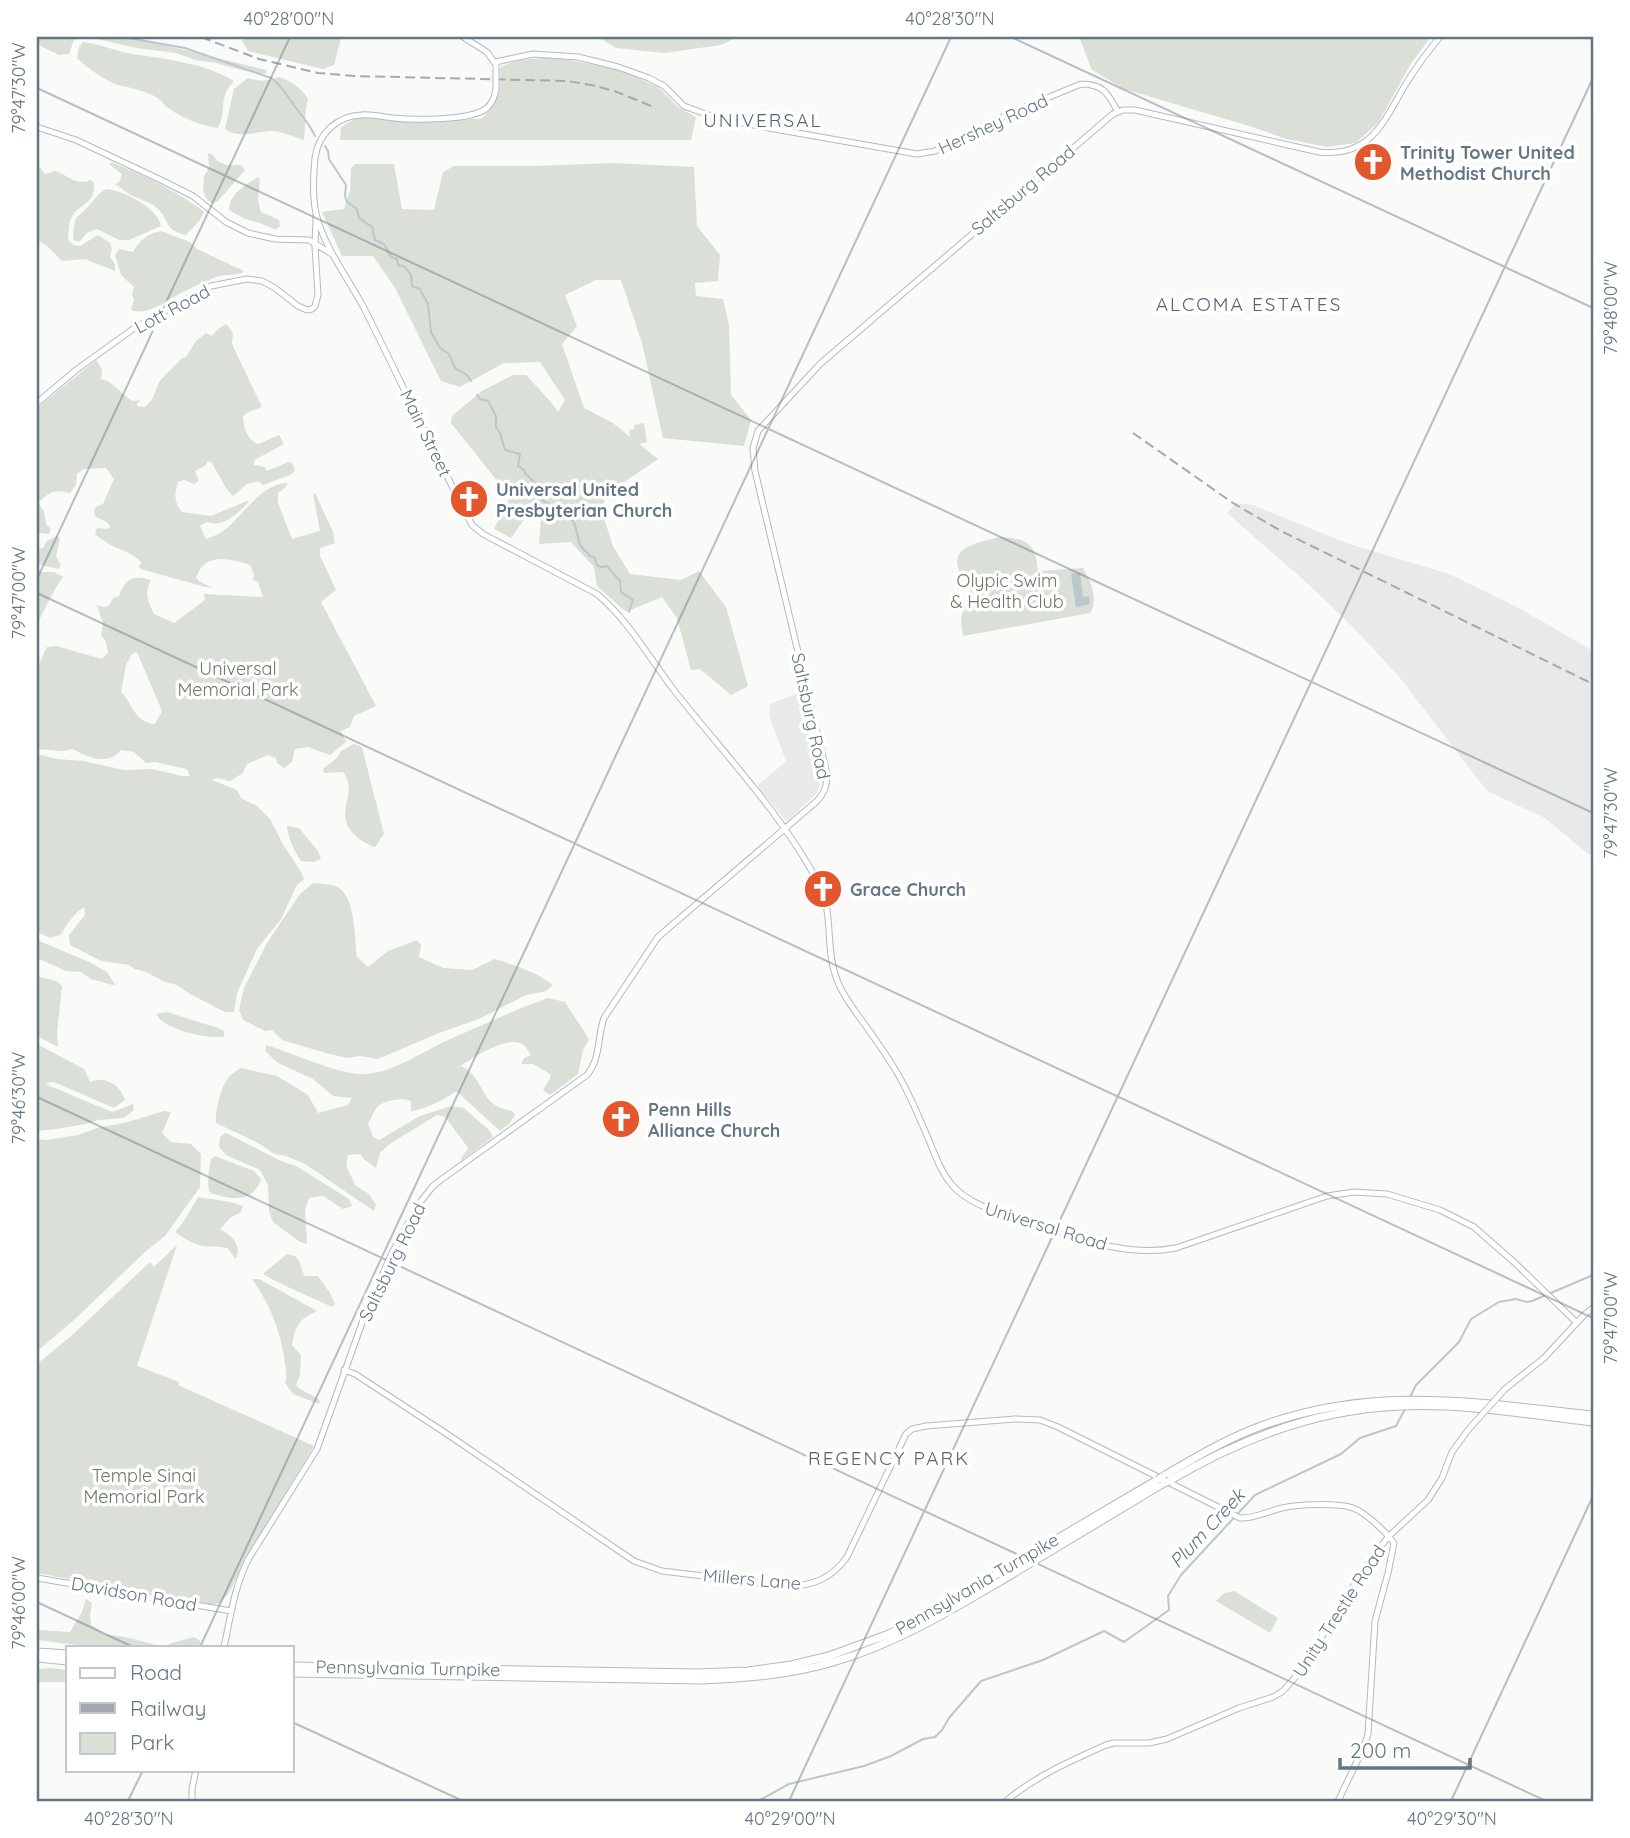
<svg xmlns="http://www.w3.org/2000/svg" width="1630" height="1838" font-family="Quicksand,sans-serif">
<style>
.built{fill:#e8e9e9}
.green{fill:#dadfd7;fill-rule:evenodd}
.water{fill:#bbc7cb}
.lines{fill:none;stroke-linecap:round;stroke-linejoin:round}
.stream{stroke:#bbc7cb;stroke-width:2}
.secondary-casing{stroke:#b3babf;stroke-width:7}
.highway-casing{stroke:#b4b9bd;stroke-width:9}
.secondary{stroke:#fff;stroke-width:5}
.highway{stroke:#fff;stroke-width:7}
.rail{stroke:#a2aab0;stroke-width:2;stroke-dasharray:10 5;stroke-linecap:butt}
.secondary-bridge-casing{stroke:#b3babf;stroke-width:7;stroke-linecap:butt}
.highway-bridge-casing{stroke:#b4b9bd;stroke-width:9;stroke-linecap:butt}
.secondary-bridge{stroke:#fff;stroke-width:5}
.highway-bridge{stroke:#fff;stroke-width:7}
.ticks{fill:none;stroke:#657683;stroke-width:2;stroke-opacity:0.45}
.labels{text-anchor:middle;dominant-baseline:central;stroke-width:7;stroke-linejoin:round;paint-order:stroke}
.street-label{font-size:18px;fill:#657683;stroke:#fff}
.poi-label{font-size:18px;font-weight:bold;fill:#657683;stroke:#fff;text-anchor:start}
.park-label{font-size:18px;fill:#687a64;stroke:#fff}
.neighbourhood-label{font-size:19px;letter-spacing:2px;fill:#57646e;stroke:#fff}
.water-label{font-size:19px;font-style:italic;fill:#60757c;stroke:#fff}
.neatline{fill:none;stroke:#657683;stroke-width:2.5}
.ticks-label{font-size:18px;text-anchor:middle;fill:#657683}
</style>
<rect width="100%" height="100%" fill="#fafaf8"/>
<!-- built -->
<path class="built" d="M1236 503 1253 505 1346 543 1449 574 1517 607 1593 651V853L1589 855 1545 818 1487 791 1400 678 1355 629 1307 583 1227 513Z
M799 693 820 786 816 794 787 822 757 786 786 761 769 716 770 705 772 703Z"/>
<!-- green -->
<path class="green" d="M37 37H75L69 54 59 55 37 44Z
M89 37H132L266 70 267 74 253 73 216 63 195 60 176 53 136 48Z
M246 37H350L341 38 334 65 323 69 248 51 242 41Z
M598 37H738L721 45 664 53 616 48Z
M1079 37H1431L1412 62 1378 123 1356 143 1327 147 1287 139 1249 126 1124 89 1092 70Z
M83 42C100 44 116 51 132 54 165 59 205 63 234 81 231 85 228 88 226 92 221 104 225 115 218 128 201 126 180 117 167 107 164 105 162 101 159 99 148 91 131 88 118 85 109 83 83 65 77 58L79 47Z
M555 57 623 71 658 87 678 107 696 117 691 140H340L341 127 357 118 481 119C500 100 501 94 500 67L519 60Z
M279 77C293 82 300 87 308 99 304 112 306 127 304 140 294 137 281 131 270 131 255 132 239 139 225 129L234 89 248 78C260 81 267 82 279 77Z
M208 153 213 155 217 161 227 165H241L245 170 217 202 211 203 205 197 203 189 204 176 209 168Z
M111 162C143 175 176 190 204 212L200 220 186 235C164 230 171 223 159 210 151 201 139 200 129 194 124 191 121 187 115 185L120 181 122 174 110 165Z
M613 163 694 167 697 226 720 255 718 281 695 283 696 296 723 299 729 325 731 395 751 420 744 446 663 438 642 343 621 280H596L565 295 577 326 562 344 584 408 613 423 630 437 629 430 634 429V425L644 423 647 442 639 444 658 459 605 495 603 515 613 546 630 574 681 580 699 571 726 607 748 686 731 695 700 669 691 670 677 618 662 597 626 612 597 586 594 567 571 542 539 544 541 516 528 514 511 538 494 529 510 497 451 423 452 416 482 391 513 375H526L551 402 558 412 565 400 540 362 504 363 460 387 441 381 395 288 373 256H342L322 212 344 209 350 190 351 168 355 164H394L402 209 434 210 443 172 454 166H536Z
M37 164 45 174 55 171C70 176 75 186 91 180L94 183C95 204 82 202 72 216 68 223 69 232 68 240L74 245 80 246 98 235 110 243 112 248 110 257 115 264V271L85 259 62 261 47 246 37 240Z
M258 177 260 179 258 200 261 212 279 220 280 226 276 230 260 223 245 219 229 210C230 193 245 186 258 177Z
M106 189C123 190 158 208 161 226L129 240H119L97 229 88 232 79 242 73 240 74 226 76 218 86 209 99 194Z
M161 231 190 242 197 249 244 271 242 273C233 276 223 274 216 277 204 282 192 287 181 293 166 301 149 316 131 310L134 299 132 294 134 287 121 275 115 255 119 249 133 252C139 240 148 234 161 231Z
M226 324 229 327 233 334 232 344 262 407 249 412 243 416C243 426 247 440 258 444L279 435 284 444 258 458 254 461V465L265 467 267 471 288 462 292 463 295 470 292 474 263 485 258 481 247 484 233 496 226 488 212 463 208 461 206 465 195 471 199 481 194 484 184 480 178 482C174 493 174 503 182 512L211 516 247 501 249 502C237 513 225 528 207 522L200 526 206 539C211 537 217 535 222 532 243 517 259 484 288 483L285 488 278 493V503L292 539 320 531 313 494 315 493 333 532 335 543 320 548V556L336 590 321 602 376 706 354 716 350 727 341 731 346 742 330 755 308 747 295 749 292 762 284 768 277 763 276 758 268 755 247 764 243 773 230 781 216 778 212 780 237 790 241 798 257 806 270 819 284 846 301 872 304 879 297 885 281 919 257 949 237 993 234 1012H225L190 994 177 985 163 981 146 972 135 969 129 965 101 961 70 945 69 935 85 915 84 907C74 913 67 925 60 935L50 938 37 932V754L57 759 83 761 124 770 153 769 182 776H190L187 769 155 762 146 763 134 752 121 750C108 766 88 758 73 749L62 751 37 749V677L39 664 47 647 56 646 102 659 108 653 106 642 101 635 103 623 97 605 103 607 109 606 113 598 119 596C126 578 133 575 151 580 144 592 148 602 154 614L174 623 205 600 204 594 263 597 258 582 253 580 254 575 250 565C229 558 204 552 196 578L199 581 213 588 205 587 141 569 139 567 141 562C133 553 125 552 115 547 108 544 101 539 95 534L97 528 108 529 110 527 108 523 95 516 94 510 97 506 103 504 114 479 106 468 84 469 77 474 76 485 70 493C53 489 50 492 38 503L44 511 46 524 51 529 49 534 40 533 37 537V408L96 360 102 369 101 379 108 381 132 401 140 400 137 404V406L145 407C156 398 154 391 160 381 166 373 175 366 181 359L186 357 196 341 206 333 212 336 218 329ZM137 652 162 711 155 724C134 722 133 704 121 692L126 665 132 654Z
M57 536 60 539 56 556 61 566 59 569 37 564V547L38 549 43 548 47 541Z
M999 537C1013 538 1029 538 1035 554 1037 559 1037 566 1038 571L1083 568C1091 582 1099 599 1090 613L963 636C962 629 960 621 962 614 964 606 972 598 970 589 969 583 964 580 961 575 946 546 979 543 999 537Z
M39 572H54L63 577 55 589 37 624V578Z
M354 744 362 747 384 834 375 847C363 843 346 832 345 816 345 799 355 789 343 772L324 773 323 769 337 758 341 751Z
M287 826 299 828 318 851 321 859 314 862 301 861C294 851 288 838 287 826Z
M313 883C320 884 328 884 335 886 356 893 354 938 357 957L368 967 388 951 417 940 421 945 419 957 443 968 472 970 495 959C514 965 537 972 553 985L546 991 526 995 481 1018 439 1033 378 1059 360 1056 347 1058 326 1053 282 1040 272 1030 265 1031 243 1020 239 1010 244 988 267 943 300 894Z
M37 940 89 962 107 972 116 986 91 979 81 972 66 971 37 958Z
M37 976 56 981 62 986 57 1033 58 1047 37 1036Z
M548 998 565 1002 589 1039 583 1050 578 1074 550 1095 543 1090 550 1079V1074L533 1064H521L524 1058 531 1055C530 1054 526 1047 525 1046 510 1033 477 1056 463 1064L461 1066C487 1079 477 1105 512 1111L515 1115 509 1124 500 1131 456 1091C448 1098 421 1111 411 1111V1101C402 1097 385 1100 377 1107 374 1111 371 1119 368 1123L373 1137 379 1140 420 1116 451 1106 464 1108 490 1131 493 1137 462 1160 461 1158 468 1149 466 1145 445 1117 437 1115 391 1143 380 1153 376 1168 365 1160 360 1154 348 1155 346 1166 356 1186 369 1194 376 1205 374 1211 305 1164 286 1156 274 1154 260 1144 216 1123C215 1110 221 1084 231 1075 234 1072 238 1070 241 1068L277 1076 308 1095 318 1113 348 1105 352 1098 333 1096 313 1079 278 1063 265 1051 266 1045C292 1053 333 1072 359 1074 388 1076 422 1052 448 1040 481 1026 514 1010 548 998Z
M167 1012 218 1028 224 1031V1037C205 1038 166 1031 156 1014Z
M37 1044 84 1069 90 1082C105 1076 120 1084 125 1100L114 1108 54 1082 46 1083 50 1086 112 1112 133 1104 134 1110 124 1118 98 1120 86 1124 56 1129 37 1131Z
M164 1111 171 1112 162 1133 171 1142 191 1144 201 1154 200 1187 165 1236 145 1252 75 1319 41 1348 37 1350V1139L46 1140 78 1135 97 1128 128 1122Z
M226 1133 283 1162 296 1166 349 1199 352 1206 343 1209 323 1196 309 1198 305 1210 307 1244 300 1242 273 1222 269 1211 268 1185 260 1170 226 1155 219 1147 220 1137Z
M215 1156 254 1171 261 1179C253 1204 229 1200 209 1192 207 1180 209 1170 211 1159Z
M198 1197C213 1200 228 1200 243 1206L241 1212 230 1218 220 1229C231 1235 242 1244 236 1259L227 1248C219 1246 210 1247 203 1246 193 1244 183 1238 175 1232L184 1221Z
M177 1245 137 1366 179 1382 178 1385 314 1446 249 1553 230 1591 220 1603 211 1605 37 1573V1364L70 1337 150 1262 154 1267Z
M287 1254C303 1256 298 1265 305 1276H318L330 1293 335 1304 332 1307C309 1296 285 1287 263 1274Z
M252 1279H259L317 1311C299 1319 295 1326 292 1345L301 1355 300 1375 296 1385C303 1393 312 1393 320 1401L319 1404 293 1394 285 1383C288 1374 285 1366 284 1356 279 1327 269 1303 252 1279Z
M1234 1591 1278 1618 1270 1633 1216 1601 1224 1593Z
M86 1599 92 1603 90 1615 91 1625 104 1634 130 1638 164 1647 172 1643 194 1637 200 1641V1647H93L37 1640V1631L41 1630 70 1632 82 1612Z
M50 1668 68 1670V1682H37V1669Z"/>
<!-- water -->
<path class="water" d="M1080 573 1083 597 1089 596 1090 604 1076 607 1071 574Z"/>
<g class="lines">
<!-- stream -->
<path class="stream" d="M123 37 185 48 271 78C283 86 288 98 296 108 303 117 310 125 315 136
M325 146 328 151 329 159 346 185 345 196 347 202 357 209 359 218 372 227 375 240 384 244 391 257 397 259 398 265 404 266 411 275 412 286 420 289 428 304 431 332 440 348 449 354 455 368 467 375 471 381
M477 395 480 399 488 401 496 416V427L500 433 505 450 520 454 518 466 524 470 525 473 539 487 543 501 564 512 574 522 580 545 590 556 594 557 597 565 601 567 607 566 620 581 621 592 633 600 629 612
M1410 1397 1416 1385 1459 1342 1471 1319 1499 1302 1516 1299 1527 1302 1532 1301 1593 1275
M758 1801 789 1784 864 1766 891 1756 923 1739 935 1737 942 1730 949 1718 981 1681 1043 1660 1104 1631 1124 1642 1169 1610 1168 1596 1181 1575 1255 1495 1341 1454 1360 1438 1396 1426 1405 1409"/>
<!-- secondary casing -->
<g class="secondary-casing">
<path id="secondary" d="M463 37 487 52 496 65
M495 62 533 54 578 57 618 67 649 78 664 86 684 106 711 116 763 127 917 154 935 151 1013 112 1081 84C1104 84 1108 94 1118 112
M496 89C495 96 492 103 487 108 472 121 413 120 393 118 383 117 372 114 361 115 337 116 318 134 315 158 313 178 312 203 318 221 328 253 350 281 365 310 401 382 435 454 472 525L483 534 597 594C629 621 648 656 673 689 723 753 781 812 819 884 834 914 825 947 836 977 840 991 849 1002 857 1014 871 1033 884 1051 896 1071 909 1092 918 1115 928 1138 935 1154 940 1171 952 1185 970 1206 1002 1213 1027 1221 1075 1237 1125 1258 1176 1248L1327 1196 1354 1192 1387 1194 1440 1210 1474 1227 1514 1262 1577 1323
M37 127 76 140 161 180 193 196 226 222 248 233 275 239 309 240 332 254
M37 403 76 370 133 329 211 286 247 279 262 281 275 288 298 306 307 310 312 309 315 306 318 295 315 246 316 218
M344 1370 355 1374 444 1432 634 1561 662 1571 788 1586C813 1586 832 1578 847 1557L906 1434 912 1429 926 1426 1015 1419 1040 1420 1058 1427 1240 1518C1255 1519 1268 1511 1282 1508 1297 1504 1339 1503 1353 1508 1365 1512 1386 1532 1394 1543L1388 1573 1375 1621 1368 1734 1363 1749 1338 1801
M1505 1389 1544 1358 1584 1315 1593 1308
M37 1578 231 1611
M224 1647C231 1615 234 1587 249 1558L317 1449 362 1323 391 1255 418 1205 433 1186 442 1179 587 1075C601 1058 597 1038 604 1018L658 937 816 802C826 792 828 783 826 770L755 471 753 448 758 431 820 364 841 346 1113 114 1123 110H1135L1319 152C1372 158 1384 120 1407 82 1417 66 1428 51 1440 37
M192 1801V1789L196 1770
M1006 1801C1036 1776 1070 1761 1106 1745L1114 1743H1149L1167 1739 1239 1708 1273 1697 1283 1691 1299 1673 1368 1563 1389 1536 1428 1500 1442 1478 1452 1452 1468 1430"/>
</g>
<!-- highway casing -->
<g class="highway-casing">
<path id="highway" d="M1162 1477C1194 1458 1226 1439 1261 1426 1375 1384 1477 1403 1593 1415
M1169 1481C1241 1438 1317 1409 1401 1406 1465 1403 1530 1415 1593 1422
M37 1652 68 1654
M37 1658 68 1661
M292 1666 698 1673 748 1671 791 1665 829 1656 889 1634 931 1613 1157 1480
M292 1673 702 1680C746 1678 790 1675 833 1662 896 1644 953 1609 1009 1576 1060 1545 1112 1514 1164 1483"/>
</g>
<!-- secondary -->
<use href="#secondary" class="secondary"/>
<!-- highway -->
<use href="#highway" class="highway"/>
<!-- rail -->
<path class="rail" d="M201 37 259 59 318 73 354 76 568 81 596 86 617 92 656 108
M1133 433 1233 503 1281 531 1593 684"/>
<!-- secondary-bridge casing -->
<g class="secondary-bridge-casing">
<path id="secondary-bridge" d="M496 89V68
M1468 1430 1505 1389"/>
</g>
<!-- highway-bridge casing -->
<g class="highway-bridge-casing">
<path id="highway-bridge" d="M1157 1480 1162 1477
M1164 1483 1169 1481"/>
</g>
<!-- secondary-bridge -->
<use href="#secondary-bridge" class="secondary-bridge"/>
<!-- highway-bridge -->
<use href="#highway-bridge" class="highway-bridge"/>
</g>
<!-- ticks -->
<path class="ticks" d="M1011 37 1593 308M37 88 1593 813M37 579 290 37M37 593 1593 1318M37 1097 1546 1801M37 1602 133 1647M200 1647 951 37M292 1722 463 1801M128 1801 143 1770M789 1801 1593 78M1451 1801 1593 1496"/>
<!-- icons -->
<defs>
<g id="church-disc" transform="scale(2.0125)"><circle r="9.5" fill="#e4572e" stroke="#fff"/><path d="M-1.2-6h2.4v3.5h3.3v2.4h-3.3V6h-2.4V-.1h-3.3v-2.4h3.3Z" fill="#fff"/></g>
</defs>
<g fill-rule="evenodd">
<use href="#church-disc" x="1373" y="162"/>
<use href="#church-disc" x="469" y="499"/>
<use href="#church-disc" x="823" y="889"/>
<use href="#church-disc" x="621" y="1119"/>
</g>
<g class="labels">
<!-- street labels -->
<g class="street-label">
<text transform="translate(993 124) rotate(-25)">Hershey Road</text>
<text transform="translate(1023 190) rotate(-40)">Saltsburg Road</text>
<text transform="translate(172 309) rotate(-28)">Lott Road</text>
<text transform="translate(426 433) rotate(64)">Main Street</text>
<text transform="translate(811 716) rotate(78)">Saltsburg Road</text>
<text transform="translate(1046 1226) rotate(17)">Universal Road</text>
<text transform="translate(392 1262) rotate(-64)">Saltsburg Road</text>
<text transform="translate(752 1579) rotate(5)">Millers Lane</text>
<text transform="translate(977 1584) rotate(-30)">Pennsylvania Turnpike</text>
<text transform="translate(134 1594) rotate(10)">Davidson Road</text>
<text transform="translate(1339 1611) rotate(-57)">Unity Trestle Road</text>
<text transform="translate(408 1668) rotate(1)">Pennsylvania Turnpike</text>
</g>
<!-- poi labels -->
<g class="poi-label">
<text x="1400" y="152">Trinity Tower United<tspan x="1400" dy="21">Methodist Church</tspan></text>
<text x="496" y="489">Universal United<tspan x="496" dy="21">Presbyterian Church</tspan></text>
<text x="850" y="889">Grace Church</text>
<text x="648" y="1109">Penn Hills<tspan x="648" dy="21">Alliance Church</tspan></text>
</g>
<!-- park labels -->
<g class="park-label">
<text x="1007" y="580">Olypic Swim<tspan x="1007" dy="21">&amp; Health Club</tspan></text>
<text x="238" y="668">Universal<tspan x="238" dy="21">Memorial Park</tspan></text>
<text x="144" y="1475">Temple Sinai<tspan x="144" dy="21">Memorial Park</tspan></text>
</g>
<!-- neighbourhood labels -->
<g class="neighbourhood-label">
<text x="763" y="120">UNIVERSAL</text>
<text x="1249" y="304">ALCOMA ESTATES</text>
<text x="889" y="1458">REGENCY PARK</text>
</g>
<!-- water labels -->
<g class="water-label">
<text transform="translate(1207 1528) rotate(-47)">Plum Creek</text>
</g>
</g>
<!-- border -->
<rect width="1630" height="1838" fill="none" stroke="#ffffff" stroke-width="77"/>
<!-- legend -->
<rect x="66" y="1646" width="228" height="126" fill="#ffffff" stroke="#c1c8cd" stroke-width="2"/>
<rect x="80" y="1668" width="35" height="10" fill="#ffffff" stroke="#c1c8cd" stroke-width="2"/>
<text x="130" y="1680" font-size="21" fill="#657683">Road</text>
<rect x="80" y="1703" width="35" height="10" fill="#a2aab0" stroke="#c1c8cd" stroke-width="2"/>
<text x="130" y="1716" font-size="21" fill="#657683">Railway</text>
<rect x="80" y="1733" width="35" height="21" fill="#dadfd7" stroke="#c1c8cd" stroke-width="2"/>
<text x="130" y="1750" font-size="21" fill="#657683">Park</text>
<!-- scale -->
<path d="M1340 1758v10h130v-10" fill="none" stroke="#657683" stroke-width="3.5"/>
<text x="1350" y="1758" font-size="21" fill="#657683" stroke="#ffffff" stroke-width="5" paint-order="stroke">200 m</text>
<rect x="38" y="38" width="1554" height="1762" class="neatline"/>
<g class="ticks-label">
<text x="289" y="25">40°28'00"N</text>
<text x="950" y="25">40°28'30"N</text>
<text transform="translate(19 88) rotate(-90)" y="6">79°47'30"W</text>
<text transform="translate(1611 308) rotate(-90)" y="6">79°48'00"W</text>
<text transform="translate(19 593) rotate(-90)" y="6">79°47'00"W</text>
<text transform="translate(1611 813) rotate(-90)" y="6">79°47'30"W</text>
<text transform="translate(19 1098) rotate(-90)" y="6">79°46'30"W</text>
<text transform="translate(1611 1318) rotate(-90)" y="6">79°47'00"W</text>
<text transform="translate(19 1603) rotate(-90)" y="6">79°46'00"W</text>
<text x="129" y="1825">40°28'30"N</text>
<text x="790" y="1825">40°29'00"N</text>
<text x="1452" y="1825">40°29'30"N</text>
</g>
</svg>
